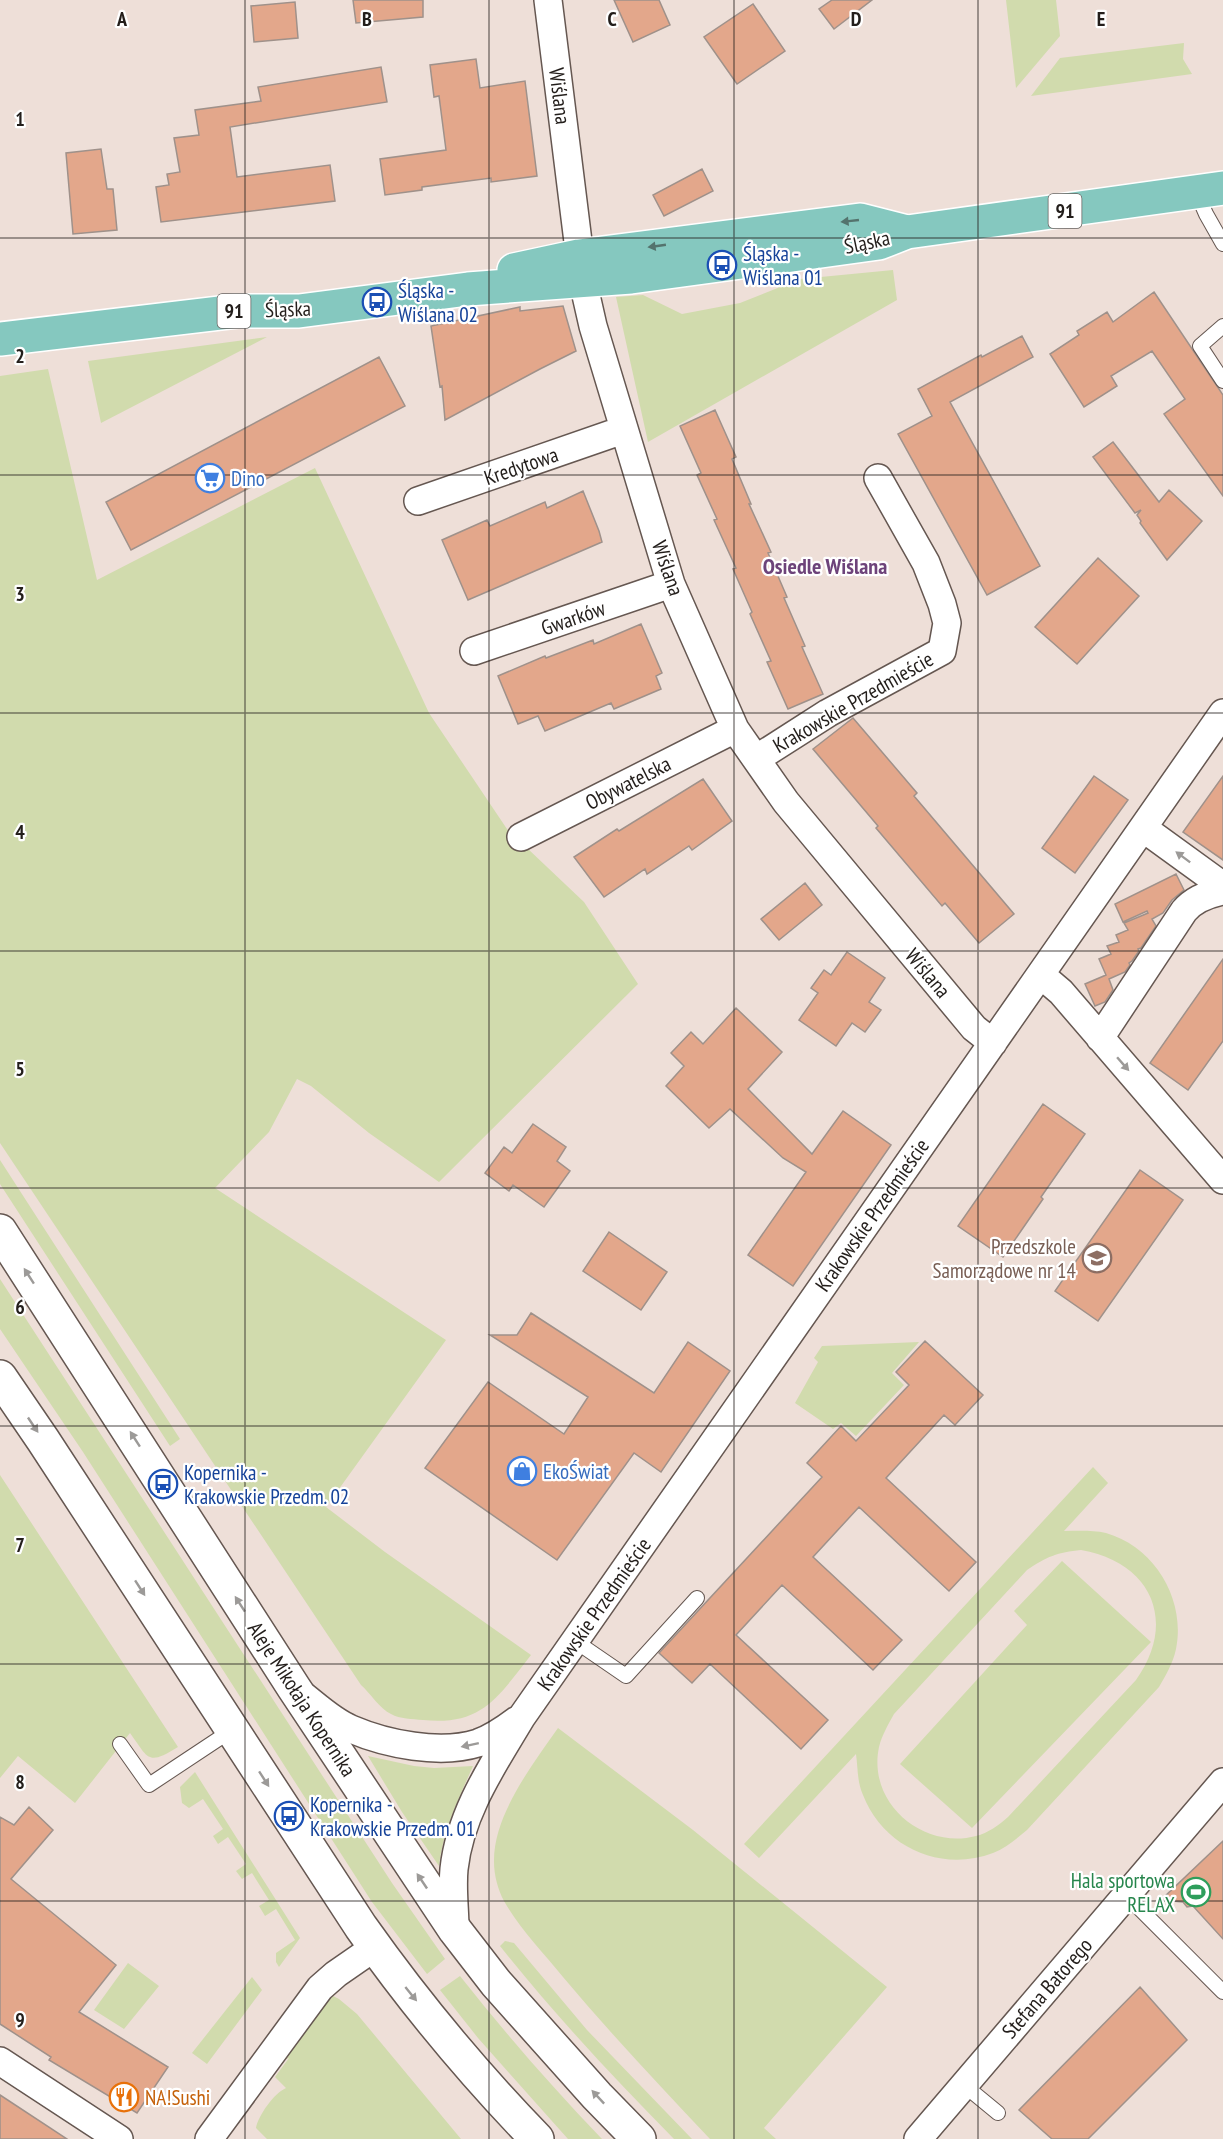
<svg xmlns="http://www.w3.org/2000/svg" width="1223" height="2139" font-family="'PT Sans Narrow',sans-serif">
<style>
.green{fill:#d1dbad;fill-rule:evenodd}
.building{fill:#e3a78b;stroke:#9f918a;stroke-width:1.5}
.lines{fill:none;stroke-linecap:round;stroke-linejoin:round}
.lane-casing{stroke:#655751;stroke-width:16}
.street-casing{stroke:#655751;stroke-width:30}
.secondary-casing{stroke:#655751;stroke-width:36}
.primary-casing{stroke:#fff;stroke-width:36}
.lane{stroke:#fff;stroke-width:14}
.street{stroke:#fff;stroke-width:27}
.secondary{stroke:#fff;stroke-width:33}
.primary{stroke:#85c8bf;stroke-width:33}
.oneway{fill:#54736d}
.oneway2{fill:#9c9a98}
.grid{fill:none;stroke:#231e1b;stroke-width:1.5;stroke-opacity:0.55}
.labels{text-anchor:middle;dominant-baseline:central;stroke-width:4.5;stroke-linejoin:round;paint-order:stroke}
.shield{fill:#fff;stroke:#65625f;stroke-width:1.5}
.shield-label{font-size:20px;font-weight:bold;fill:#231e1b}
.street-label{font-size:21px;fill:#231e1b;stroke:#fff}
.transit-label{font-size:21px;fill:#164399;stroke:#fff;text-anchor:start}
.shop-label{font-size:21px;fill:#366cbe;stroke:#fff;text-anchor:start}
.education-label{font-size:21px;fill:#785e54;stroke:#fff;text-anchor:end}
.leisure-label{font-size:21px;fill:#27864d;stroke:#fff;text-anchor:end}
.food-label{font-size:21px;fill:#c56008;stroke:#fff;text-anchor:start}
.neighbourhood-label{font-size:22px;font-weight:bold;fill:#6d437a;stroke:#fff}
.grid-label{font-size:20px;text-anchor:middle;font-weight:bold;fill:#231e1b;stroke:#fff;stroke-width:4.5;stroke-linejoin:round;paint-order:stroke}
</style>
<rect width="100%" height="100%" fill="#eedfd8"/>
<!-- green -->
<path class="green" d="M1006 0H1056L1060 36 1016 88Z
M1184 43 1183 59 1192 74 1031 96 1060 58Z
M893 270 897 300 648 442 616 297 643 295 682 314 740 303 800 279Z
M267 337 101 423 88 361Z
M48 369 97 580 315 468 429 713 507 829 584 902 638 984 439 1182 369 1133 311 1086 297 1079 269 1132 215 1188 446 1340 326 1507 385 1552 531 1655C498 1697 482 1726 423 1720 412 1719 400 1719 391 1714 380 1709 370 1693 361 1685L0 1143V376Z
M0 1160 180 1439 170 1446 0 1184Z
M0 1279 392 1883 445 1959 427 1974 372 1902 83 1452 0 1329Z
M919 1342 892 1373 904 1385 856 1436 841 1423 833 1429 795 1403 818 1362 814 1358 822 1346Z
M1093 1467 1108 1483 1064 1531C1078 1531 1092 1530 1106 1533 1155 1547 1186 1600 1176 1649 1173 1663 1166 1675 1159 1687L1027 1830C1016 1839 1006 1848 993 1853 941 1873 883 1847 863 1795 857 1782 858 1768 856 1754L759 1858 744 1844ZM1081 1550C1151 1562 1178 1621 1136 1680L1008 1817C999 1825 988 1833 976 1836 924 1850 867 1804 879 1747 882 1735 888 1725 894 1714L1027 1570C1046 1557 1058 1552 1081 1550Z
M0 1475 178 1747C147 1766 149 1759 130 1733L75 1803 18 1756 0 1778Z
M1062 1561 1151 1642 972 1828 900 1764 1027 1625 1014 1611Z
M558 1728 693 1830 887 1987 764 2128 776 2139H710C660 2086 610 2033 563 1977 543 1952 520 1929 504 1901 498 1890 494 1875 494 1862 493 1815 533 1764 558 1728Z
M368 1756 414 1766 434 1768 473 1766C459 1798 443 1830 439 1866L402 1812Z
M195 1772 300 1938 279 1967 276 1962V1953L295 1940 276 1909 265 1916 259 1906 269 1900 252 1873 242 1879 236 1871 246 1864 228 1837 218 1844 213 1836 223 1829 203 1799 189 1808 182 1803 180 1787Z
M505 1941 514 1943 587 2030 692 2139H674C613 2077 554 2014 500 1946Z
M128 1963 159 1986 124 2029 94 2010Z
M460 1976C505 2033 552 2087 602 2139H568L478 2038 440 1990Z
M252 1977 262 1990 207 2064 192 2053Z
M333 1996 339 1999 357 2014 461 2139H267L256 2128C258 2116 274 2093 286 2088L275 2077 289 2058 284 2060 323 2006Z"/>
<!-- building -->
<path class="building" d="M353 0H423V17L356 23Z
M614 0H659L670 25 633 42Z
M832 0H872L834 29 819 9Z
M295 2 298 38 254 42 251 6Z
M753 4 785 51 737 84 704 37Z
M476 59 480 88 525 81 537 176 491 182V178L422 187V190L385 195 380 159 446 150 439 96 434 97 430 65Z
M381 67 387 102 230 127 237 177 330 165 335 201 161 222 156 187 169 185 167 174 180 172 174 138 199 135 195 110 261 101 258 87Z
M101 149 107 189H113L117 230 73 234 66 153Z
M702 169 713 191 664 216 653 195Z
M1154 292 1223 395V496L1164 414 1185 399 1152 351 1111 376 1117 386 1084 407 1050 354 1079 335 1077 331 1107 312 1113 322Z
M563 306 576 351 540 369 445 420 442 386 440 387 431 326 520 307V311Z
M1022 336 1033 357 950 402 1040 566 987 595 898 434 932 416 918 389 981 355 982 357Z
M379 357 405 406 131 550 106 502Z
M715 410 736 457 732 459 751 504H749L771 552 768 553 787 597 784 598 805 646 802 647 823 694 788 709 767 662 771 661 750 614 752 612 733 569 736 568 714 520 717 519 697 475 701 473 680 426Z
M1113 442 1159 502 1169 490 1202 521 1167 560 1140 523 1141 521 1137 515 1141 510 1135 513 1093 457Z
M583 491 599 531 602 542 468 600 442 540 487 520 490 526 545 502 547 508Z
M1098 558 1139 596 1077 664 1035 627Z
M641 624 662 673 656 676 661 689 614 709 611 703 545 731 538 716 518 724 498 676 545 656 546 658 593 640 594 644Z
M853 718 917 793 914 796 1014 914 979 943 945 903 942 906 876 828 878 826 813 749Z
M1094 776 1128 800 1075 873 1042 848Z
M1223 776V860L1183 832Z
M703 779 732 821 692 850 689 846 647 874 645 869 604 897 574 857 617 829 619 831Z
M1176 874 1184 890 1172 900 1163 913 1152 919 1156 926 1141 948 1138 949 1139 951 1132 961 1129 963 1130 965 1125 972 1109 979 1113 990 1105 1002 1095 1006 1085 984 1106 975 1099 959 1111 954 1107 946 1119 942 1116 935 1128 930 1124 923 1148 913 1147 911 1123 922 1115 904Z
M805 883 822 905 779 940 761 919Z
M847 952 885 978 869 1002 881 1010 865 1032 852 1023 836 1046 799 1020 818 993 811 988 824 970 831 975Z
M1223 959V1041L1188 1090 1150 1063Z
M736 1008 782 1052 748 1089 812 1154 843 1111 891 1145 793 1286 748 1255 806 1172 783 1158 730 1109 709 1128 666 1086 684 1066 671 1053 691 1032 703 1044Z
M1043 1104 1085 1134 1041 1197 1043 1199 1003 1257 958 1226Z
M533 1124 566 1147 557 1161 570 1171 544 1207 513 1185 509 1191 485 1173 504 1147 512 1153Z
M1140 1170 1183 1200 1098 1321 1055 1291Z
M609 1232 667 1272 641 1310 583 1271Z
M531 1313 654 1393 688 1342 730 1371 661 1472 634 1453 557 1560 425 1468 488 1382 564 1434 588 1397 490 1335H517Z
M925 1341 983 1395 955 1425 944 1415 886 1478 976 1562 949 1591 859 1507 813 1557 902 1640 873 1670 782 1585 736 1635 828 1720 801 1749 710 1664 692 1683 659 1653 822 1477 807 1463 841 1426 856 1441 909 1385 896 1372Z
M29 1807 53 1830 11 1879 116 1965 79 2012 168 2067 137 2113 49 2060 51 2057 0 2024V1817L14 1825Z
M1223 1841V1939L1193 1906 1187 1907 1183 1902 1161 1900Z
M1140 1987 1187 2040 1088 2139H1052L1019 2110Z
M0 2095 67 2139H0Z"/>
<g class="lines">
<!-- lane casing -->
<g class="lane-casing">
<path id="lane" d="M1196 191 1206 214 1223 244
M1223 326 1200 346 1223 381
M575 1641 626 1676 697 1598
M120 1744 149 1785 232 1730
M1126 1895 1223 1992
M964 2085 998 2113"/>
</g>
<!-- street casing -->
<g class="street-casing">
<path id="street" d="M548 0 583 282 593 326 671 584 735 729 786 802 974 1028 993 1043
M418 501 623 430
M474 651 671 584
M756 759 828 713 942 651 947 623 942 604 926 563 878 478
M1143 828 1223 886
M521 837 735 729
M1041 975 1061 992 1223 1180
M1100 1038 1184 911C1194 899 1208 894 1223 891
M305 1697C320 1709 334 1722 351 1729 386 1744 440 1755 478 1743 492 1738 505 1729 517 1720
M455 1930C455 1910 452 1889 454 1869 460 1813 493 1765 521 1718L1223 713
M0 2061 119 2139
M209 2139 320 1988 336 1974 375 1947
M918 2139 1223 1782"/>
</g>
<!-- secondary casing -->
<g class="secondary-casing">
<path id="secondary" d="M0 1231 294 1688 455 1930 496 1983 597 2096 639 2139
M0 1377 43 1440 361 1927C414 2002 473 2073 537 2139"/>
</g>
<!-- primary casing -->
<g class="primary-casing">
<path id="primary" d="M514 270 579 256 860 220 907 232
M0 339 237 311H299L468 289 631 277 879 243 907 232 1223 188"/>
</g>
<!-- lane -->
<use href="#lane" class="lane"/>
<!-- street -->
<use href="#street" class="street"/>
<!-- secondary -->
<use href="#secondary" class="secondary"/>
<!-- primary -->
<use href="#primary" class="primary"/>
</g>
<!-- one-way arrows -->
<defs><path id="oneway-solid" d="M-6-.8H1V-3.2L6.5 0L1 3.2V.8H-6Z" transform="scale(1.5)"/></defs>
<g class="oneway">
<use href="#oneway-solid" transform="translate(850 221) rotate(174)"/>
<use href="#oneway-solid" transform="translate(657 246) rotate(172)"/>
</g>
<g class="oneway2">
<use href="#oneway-solid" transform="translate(1183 857) rotate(-143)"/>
<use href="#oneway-solid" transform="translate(1123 1064) rotate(49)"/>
<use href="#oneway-solid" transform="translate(29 1276) rotate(-123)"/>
<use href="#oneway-solid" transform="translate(33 1425) rotate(56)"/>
<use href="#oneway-solid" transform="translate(135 1439) rotate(-123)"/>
<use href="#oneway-solid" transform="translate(140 1588) rotate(57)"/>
<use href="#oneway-solid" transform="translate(240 1604) rotate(-123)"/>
<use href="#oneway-solid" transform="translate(470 1745) rotate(168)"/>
<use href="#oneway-solid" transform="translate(264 1779) rotate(57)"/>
<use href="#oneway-solid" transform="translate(422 1881) rotate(-124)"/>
<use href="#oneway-solid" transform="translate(411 1994) rotate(51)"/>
<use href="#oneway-solid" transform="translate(598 2097) rotate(-133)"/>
</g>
<!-- grid -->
<path class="grid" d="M245 0V2139M489 0V2139M734 0V2139M978 0V2139M0 238H1223M0 475H1223M0 713H1223M0 951H1223M0 1188H1223M0 1426H1223M0 1664H1223M0 1901H1223"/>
<!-- icons -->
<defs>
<g id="bus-ring" transform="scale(1.5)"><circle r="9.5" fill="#fff" stroke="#1a4fb4" stroke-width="1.5"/><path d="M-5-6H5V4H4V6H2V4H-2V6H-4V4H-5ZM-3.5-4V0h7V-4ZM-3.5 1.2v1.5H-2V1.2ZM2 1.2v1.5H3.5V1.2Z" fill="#1a4fb4"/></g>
<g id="supermarket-ring" transform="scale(1.5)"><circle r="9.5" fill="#fff" stroke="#3f7fe0" stroke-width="1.5"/><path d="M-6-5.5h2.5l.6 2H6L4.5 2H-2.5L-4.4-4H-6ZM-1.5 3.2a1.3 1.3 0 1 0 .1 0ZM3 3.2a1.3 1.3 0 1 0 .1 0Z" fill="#3f7fe0"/></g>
<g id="school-ring" transform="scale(1.5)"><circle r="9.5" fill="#fff" stroke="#8d6e63" stroke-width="1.5"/><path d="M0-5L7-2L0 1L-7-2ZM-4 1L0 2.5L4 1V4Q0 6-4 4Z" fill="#8d6e63"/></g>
<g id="shop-ring" transform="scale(1.5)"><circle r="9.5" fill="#fff" stroke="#3f7fe0" stroke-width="1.5"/><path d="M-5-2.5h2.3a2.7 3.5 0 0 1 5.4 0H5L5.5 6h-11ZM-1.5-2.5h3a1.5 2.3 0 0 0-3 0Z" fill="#3f7fe0"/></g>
<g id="stadium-ring" transform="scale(1.5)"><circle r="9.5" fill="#fff" stroke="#2e9e5b" stroke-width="1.5"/><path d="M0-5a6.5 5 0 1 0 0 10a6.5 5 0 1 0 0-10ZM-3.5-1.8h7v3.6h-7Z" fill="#2e9e5b"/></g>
<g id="restaurant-ring" transform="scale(1.5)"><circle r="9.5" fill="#fff" stroke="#e8710a" stroke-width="1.5"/><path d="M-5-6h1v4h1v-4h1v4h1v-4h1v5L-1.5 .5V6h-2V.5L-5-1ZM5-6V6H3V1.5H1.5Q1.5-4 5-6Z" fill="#e8710a"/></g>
</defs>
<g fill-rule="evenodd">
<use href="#bus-ring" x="722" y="265"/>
<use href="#bus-ring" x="377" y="302"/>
<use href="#supermarket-ring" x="210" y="478"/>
<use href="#school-ring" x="1097" y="1258"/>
<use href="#shop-ring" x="522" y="1471"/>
<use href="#bus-ring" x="163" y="1484"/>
<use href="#bus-ring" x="289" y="1816"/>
<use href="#stadium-ring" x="1196" y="1892"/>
<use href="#restaurant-ring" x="124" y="2097"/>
</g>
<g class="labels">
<!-- shield labels -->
<g class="shield">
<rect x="1048.5" y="194" width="33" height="34" rx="4.5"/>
<rect x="217.5" y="294" width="33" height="34" rx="4.5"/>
</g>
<g class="shield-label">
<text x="1065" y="211">91</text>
<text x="234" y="311">91</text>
</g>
<!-- street labels -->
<g class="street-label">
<text transform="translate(560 96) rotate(83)">Wiślana</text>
<text transform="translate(867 242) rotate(-12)">Śląska</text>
<text transform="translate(288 309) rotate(-2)">Śląska</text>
<text transform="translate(521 466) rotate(-19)">Kredytowa</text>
<text transform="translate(668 568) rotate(71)">Wiślana</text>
<text transform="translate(573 618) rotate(-19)">Gwarków</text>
<text transform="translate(853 702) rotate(-30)">Krakowskie Przedmieście</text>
<text transform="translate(628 783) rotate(-27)">Obywatelska</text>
<text transform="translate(928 973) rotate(50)">Wiślana</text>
<text transform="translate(872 1215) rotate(-55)">Krakowskie Przedmieście</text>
<text transform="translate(594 1614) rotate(-55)">Krakowskie Przedmieście</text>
<text transform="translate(302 1699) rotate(57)">Aleje Mikołaja Kopernika</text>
<text transform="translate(1047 1988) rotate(-49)">Stefana Batorego</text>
</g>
<!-- transit labels -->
<g class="transit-label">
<text x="743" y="253">Śląska -<tspan x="743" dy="24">Wiślana 01</tspan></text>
<text x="398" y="290">Śląska -<tspan x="398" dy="24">Wiślana 02</tspan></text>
<text x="184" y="1472">Kopernika -<tspan x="184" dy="24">Krakowskie Przedm. 02</tspan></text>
<text x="310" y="1804">Kopernika -<tspan x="310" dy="24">Krakowskie Przedm. 01</tspan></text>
</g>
<!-- shop labels -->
<g class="shop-label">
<text x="231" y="478">Dino</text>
<text x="543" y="1471">EkoŚwiat</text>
</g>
<!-- education labels -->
<g class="education-label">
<text x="1076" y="1246">Przedszkole<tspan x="1076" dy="24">Samorządowe nr 14</tspan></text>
</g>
<!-- leisure labels -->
<g class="leisure-label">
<text x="1175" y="1880">Hala sportowa<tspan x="1175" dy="24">RELAX</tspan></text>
</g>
<!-- food labels -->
<g class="food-label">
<text x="145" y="2097">NA!Sushi</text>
</g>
<!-- neighbourhood labels -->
<g class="neighbourhood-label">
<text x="825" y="566">Osiedle Wiślana</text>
</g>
</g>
<g class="grid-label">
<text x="122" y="26">A</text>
<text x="367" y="26">B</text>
<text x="612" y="26">C</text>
<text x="856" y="26">D</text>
<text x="1101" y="26">E</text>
<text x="20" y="126">1</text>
<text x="20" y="363">2</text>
<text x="20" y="601">3</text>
<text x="20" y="839">4</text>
<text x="20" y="1076">5</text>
<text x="20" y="1314">6</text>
<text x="20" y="1552">7</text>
<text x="20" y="1789">8</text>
<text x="20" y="2027">9</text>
</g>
</svg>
